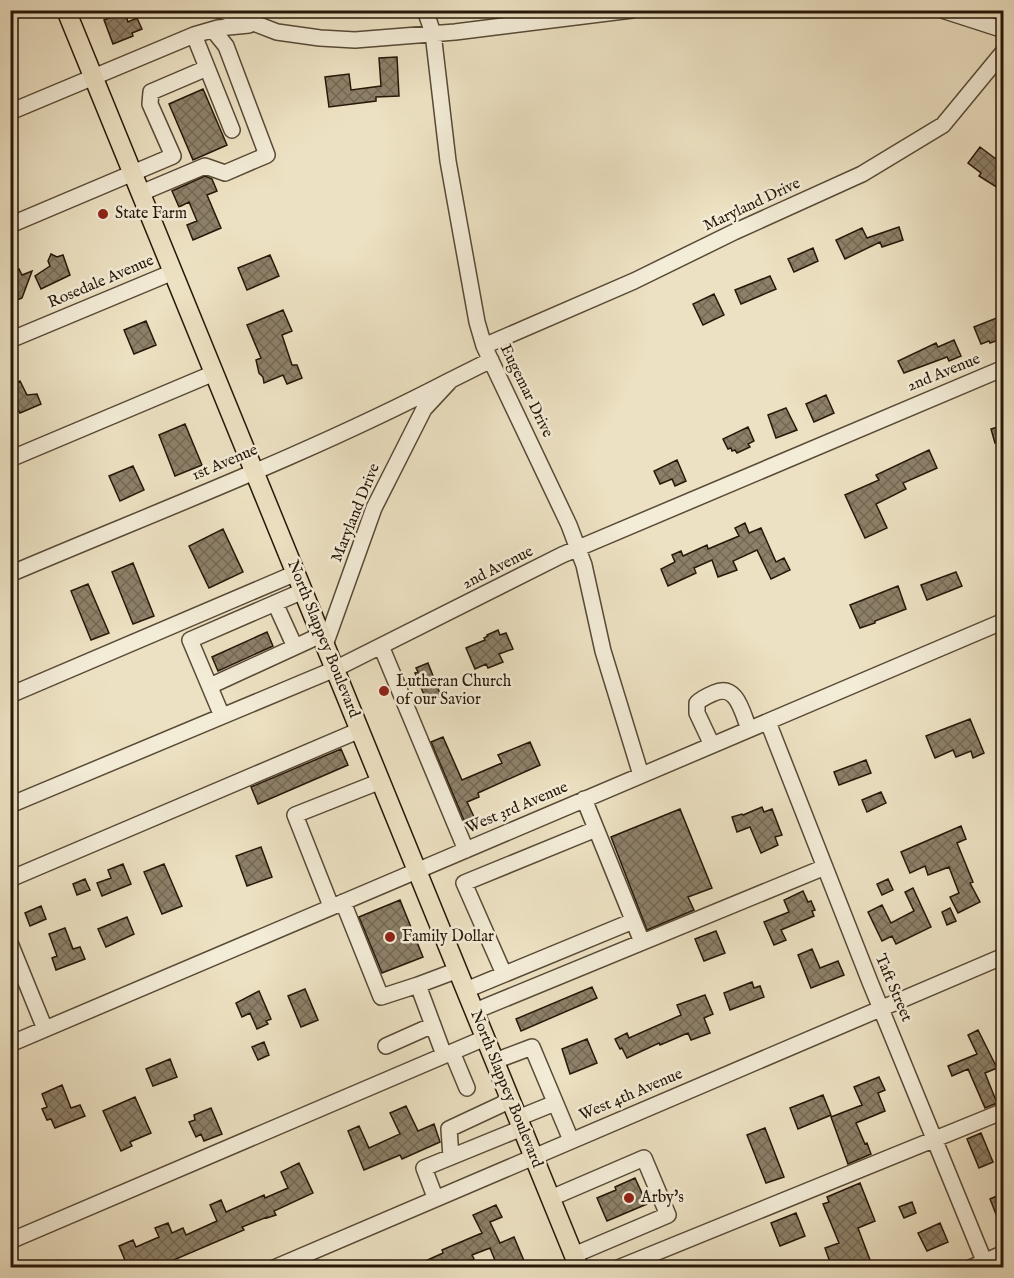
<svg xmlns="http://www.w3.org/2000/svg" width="1014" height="1278" font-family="'IM FELL English',serif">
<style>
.building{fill:url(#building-cross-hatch);stroke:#261708;stroke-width:1.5}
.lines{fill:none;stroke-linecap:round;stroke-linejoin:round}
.minor-casing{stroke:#584a36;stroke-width:18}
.major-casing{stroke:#261708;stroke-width:21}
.minor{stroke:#f3ecd7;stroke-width:15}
.major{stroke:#ece1c2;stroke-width:18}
.poi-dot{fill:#8f2418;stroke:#f3ecd7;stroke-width:2}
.labels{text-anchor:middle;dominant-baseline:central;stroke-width:5;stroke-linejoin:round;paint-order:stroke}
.street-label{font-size:16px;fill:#261708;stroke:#f3ecd7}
.poi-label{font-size:16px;fill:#261708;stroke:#f3ecd7;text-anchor:start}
</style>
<defs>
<pattern id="building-cross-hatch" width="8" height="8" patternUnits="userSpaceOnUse" patternTransform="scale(1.5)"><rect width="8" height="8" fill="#8d8069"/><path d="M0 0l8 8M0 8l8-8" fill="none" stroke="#736854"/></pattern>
</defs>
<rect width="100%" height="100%" fill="#ece1c2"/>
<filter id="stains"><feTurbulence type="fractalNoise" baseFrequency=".00333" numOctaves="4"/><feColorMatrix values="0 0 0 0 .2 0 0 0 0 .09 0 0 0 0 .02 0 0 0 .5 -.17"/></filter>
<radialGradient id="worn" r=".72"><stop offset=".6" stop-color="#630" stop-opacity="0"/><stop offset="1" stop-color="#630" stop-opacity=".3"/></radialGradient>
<!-- building -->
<path class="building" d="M125 12 128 22 137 18 142 29 132 33 133 36 113 44 104 20Z
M397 57 399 96 376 97V101L329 107 325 77 349 74 351 90 381 86 379 58Z
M203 89 227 145 193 160 169 104Z
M980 147 1004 165V180L998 188 979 176 981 173 968 163Z
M205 176 212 179 217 191 207 195 221 228 193 240 187 225 197 221 189 202 179 207 172 191Z
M899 227 903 240 882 247 880 242 845 259 836 240 862 228 867 238Z
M813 248 818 261 794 272 788 259Z
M51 254 57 257 63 255 70 275 41 289 35 276 50 266 48 261Z
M270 255 279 276 247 290 238 268Z
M19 269 22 275 32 271 22 298 10 303V273Z
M770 276 776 289 741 304 735 290Z
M714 294 724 315 703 325 693 304Z
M283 310 292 331 282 335 292 365H297L302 378 287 384 283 375 264 383 263 377 259 373 256 360 261 358 247 325Z
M1004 315V338L990 343 989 341 981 344 974 327Z
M146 321 156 345 134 354 124 330Z
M954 340 961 356 949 361 947 357 904 373 898 361 936 343 938 347Z
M20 381 27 395 37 394 41 404 20 413 10 397V387Z
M826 395 834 413 814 422 806 404Z
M786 408 797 430 776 438 768 415Z
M185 424 202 465 175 476 159 435Z
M1004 425V440L995 443 991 429Z
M748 427 754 441 748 444 750 447 737 453 735 450 732 451 731 448 728 449 723 439Z
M929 450 937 468 903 483 906 489 876 504 887 528 865 538 845 495 879 480 876 475Z
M677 460 686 481 675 486 672 479 660 484 654 471Z
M133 466 144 490 120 501 109 476Z
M745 523 749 533 761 528 776 562 784 558 790 570 771 579 757 550 733 561 737 570 718 577 712 560 694 568 696 573 668 586 661 569 675 562 672 555 681 551 683 556 707 545 708 549 739 536 735 528Z
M223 529 243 572 209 588 189 546Z
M133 563 154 616 133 624 112 572Z
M956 572 962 586 927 600 921 585Z
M88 584 109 633 91 640 71 591Z
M898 586 906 609 875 621V623L860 628 850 605Z
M498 630 500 635 506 633 513 649 499 654 503 662 488 668 486 664 475 669 466 648 485 640 484 638 488 636 487 635Z
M267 632 273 646 218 671 212 657Z
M428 663 441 696 427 702 415 673 418 672 416 668Z
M970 719 984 753 973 758 971 751 956 757 953 750 935 758 926 736Z
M443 737 462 780 502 763 498 755 530 742 540 765 478 793 479 797 467 802 476 821 466 825 431 742Z
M341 749 348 765 258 804 251 787Z
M866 760 871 773 839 785 834 772Z
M881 792 886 803 867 812 862 800Z
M762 807 764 812 772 809 782 835 775 837 778 845 761 853 750 827 737 832 732 817 742 814 743 815Z
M680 809 712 888 688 897 694 910 647 930 611 837Z
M961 826 966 839 957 843 973 882 970 883 980 902 958 913 950 897 959 893 949 867 928 875 925 866 910 873 901 852Z
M261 847 272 877 247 886 236 856Z
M123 864 131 884 102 896 97 883 111 878 108 870Z
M164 864 182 906 162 914 144 872Z
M85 879 90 890 77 895 73 884Z
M888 879 893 890 882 895 877 884Z
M913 888 931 927 896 944 892 936 882 941 868 912 882 905 891 923 914 911 905 892Z
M803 891 808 902 811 901 815 910 812 911 814 916 781 930 786 940 774 945 764 922 789 912 784 900Z
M400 900 423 957 382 973 359 917Z
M41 906 46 919 30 926 25 913Z
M950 908 956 921 947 925 942 912Z
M127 917 134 934 106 947 98 929Z
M65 928 73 949 80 947 85 959 56 970 52 958 57 956 49 934Z
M716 931 725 953 704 961 695 939Z
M812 949 820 968 838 961 844 975 811 988 798 955Z
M752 982 754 988 760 986 764 997 730 1010 724 993Z
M592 987 597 998 521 1031 516 1019Z
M305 989 318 1020 301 1027 288 996Z
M259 991 271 1019 266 1021 268 1024 257 1029 250 1013 242 1017 236 1003Z
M705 995 713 1014 704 1018 710 1033 691 1040 688 1033 660 1045 659 1043 627 1058 622 1048 620 1049 615 1039 627 1033 629 1038 681 1015 677 1005Z
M978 1030 997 1068 985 1073 997 1103 985 1108 968 1069 952 1076 948 1066 977 1054 968 1035Z
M587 1039 597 1063 570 1074 562 1049Z
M264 1042 269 1055 258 1060 252 1047Z
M170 1059 177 1077 153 1086 146 1069Z
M879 1077 885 1090 878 1093 885 1111 856 1123 865 1144 867 1143 871 1154 848 1164 831 1117 862 1105 854 1087Z
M62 1085 71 1108 80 1105 85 1116 55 1128 51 1119 47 1120 42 1109 47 1107 42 1094Z
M823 1095 831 1115 798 1129 790 1108Z
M135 1097 151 1133 130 1142 132 1146 121 1151 103 1111Z
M406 1106 418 1131 434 1124 440 1142 402 1159 400 1155 364 1170 348 1131 359 1126 369 1148 400 1134 390 1113Z
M211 1108 222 1134 204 1141 201 1134 196 1137 189 1122 195 1120 194 1115Z
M765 1128 784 1177 766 1183 747 1135Z
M981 1133 993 1162 979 1168 967 1139Z
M299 1163 313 1193 274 1211 276 1215 267 1218V1217L242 1227 244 1230 155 1268H136L133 1262 127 1265 119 1246 133 1240 136 1247 159 1237 155 1228 168 1223 172 1233 183 1228 186 1235 217 1221 210 1205 221 1200 226 1212 264 1195 265 1198 288 1188 281 1172Z
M635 1178 647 1204 607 1221 597 1198 616 1190 615 1187Z
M860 1183 875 1221 858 1228 873 1268H832L825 1248 839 1243 823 1204 829 1202 827 1197Z
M1004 1193V1232H1003L990 1199Z
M912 1202 916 1213 904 1218 899 1207Z
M496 1205 502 1217 490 1222 500 1243 514 1237 527 1268H498L490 1248 472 1255 474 1259 458 1266 456 1260 437 1268H410L443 1253 442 1250 482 1233 473 1215Z
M796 1213 805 1236 780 1246 771 1223Z
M940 1223 948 1242 927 1251 918 1233Z"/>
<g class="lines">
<!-- minor casing -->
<g class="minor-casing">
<path id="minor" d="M220 10 277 32 320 38 355 40 455 32 632 10
M425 10 433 33 448 161 477 322 484 346 569 525 584 565 603 651 641 775
M942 10 1004 30
M194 35 232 130
M10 112 194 35 218 28 249 25
M141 193 205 166 225 173 267 155 226 46 213 30
M10 225 173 156 150 104 151 92 207 68
M10 340 173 272
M484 346 634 281 734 232 862 174 943 125 1004 51
M10 459 214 373
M10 574C158 511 309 454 451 380
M275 603 295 647
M325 645 374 508 424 409 451 380 491 360
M381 646 466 850
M210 686 321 635
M10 695 296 573
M222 716 190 640 303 591
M768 722 870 982 987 1268
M712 745 697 713V703C702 698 707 696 714 693 737 683 742 712 749 729
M584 799 642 942
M10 805 335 669 562 555 1004 368
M10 879 360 730
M343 902 381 997 418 985
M331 906 295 815 381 781
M10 943 45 1029
M504 974 464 883 596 829
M466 990 633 921
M475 1011 825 867
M10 1044 1004 621
M386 1046 433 1025
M452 1052 467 1088
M444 1055 418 985 458 970
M495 1061 532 1047 571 1140
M518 1118 555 1103
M451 1157 449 1129 511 1100
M435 1197 424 1168 522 1128
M551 1198 644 1158 668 1215 574 1255
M10 1241 485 1038
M274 1268 1004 956
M618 1268 1004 1111
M970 1268 1004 1253"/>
</g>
<!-- major casing -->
<g class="major-casing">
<path id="major" d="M66 10 579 1268"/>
</g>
<!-- minor -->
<use href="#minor" class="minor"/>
<!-- major -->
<use href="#major" class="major"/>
</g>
<!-- markers -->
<g class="poi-dot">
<circle cx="103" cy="214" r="6"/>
<circle cx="384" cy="691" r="6"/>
<circle cx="390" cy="937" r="6"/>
<circle cx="629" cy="1198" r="6"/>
</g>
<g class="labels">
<!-- street labels -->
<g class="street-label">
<text transform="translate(752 205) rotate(-25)">Maryland Drive</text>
<text transform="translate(101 282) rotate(-23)">Rosedale Avenue</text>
<text transform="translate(944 373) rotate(-22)">2nd Avenue</text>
<text transform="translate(526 391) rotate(64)">Eugemar Drive</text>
<text transform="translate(225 463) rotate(-23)">1st Avenue</text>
<text transform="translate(356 513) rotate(-68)">Maryland Drive</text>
<text transform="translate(498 568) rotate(-27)">2nd Avenue</text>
<text transform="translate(323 639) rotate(68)">North Slappey Boulevard</text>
<text transform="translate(517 808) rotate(-23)">West 3rd Avenue</text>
<text transform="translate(893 988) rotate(67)">Taft Street</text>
<text transform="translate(506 1089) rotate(68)">North Slappey Boulevard</text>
<text transform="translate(631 1095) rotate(-23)">West 4th Avenue</text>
</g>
<!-- poi labels -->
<g class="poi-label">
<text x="115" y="214">State Farm</text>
<text x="396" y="682">Lutheran Church<tspan x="396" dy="18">of our Savior</tspan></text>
<text x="402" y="937">Family Dollar</text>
<text x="641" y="1198">Arby's</text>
</g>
</g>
<!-- margin -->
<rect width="1014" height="1278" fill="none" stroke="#ece1c2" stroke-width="36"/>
<rect x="12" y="12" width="990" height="1254" fill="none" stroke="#261708" stroke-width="3"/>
<rect x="18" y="18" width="978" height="1242" fill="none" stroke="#261708" stroke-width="1.5"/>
<rect width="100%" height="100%" filter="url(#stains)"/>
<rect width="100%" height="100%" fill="url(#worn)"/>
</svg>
